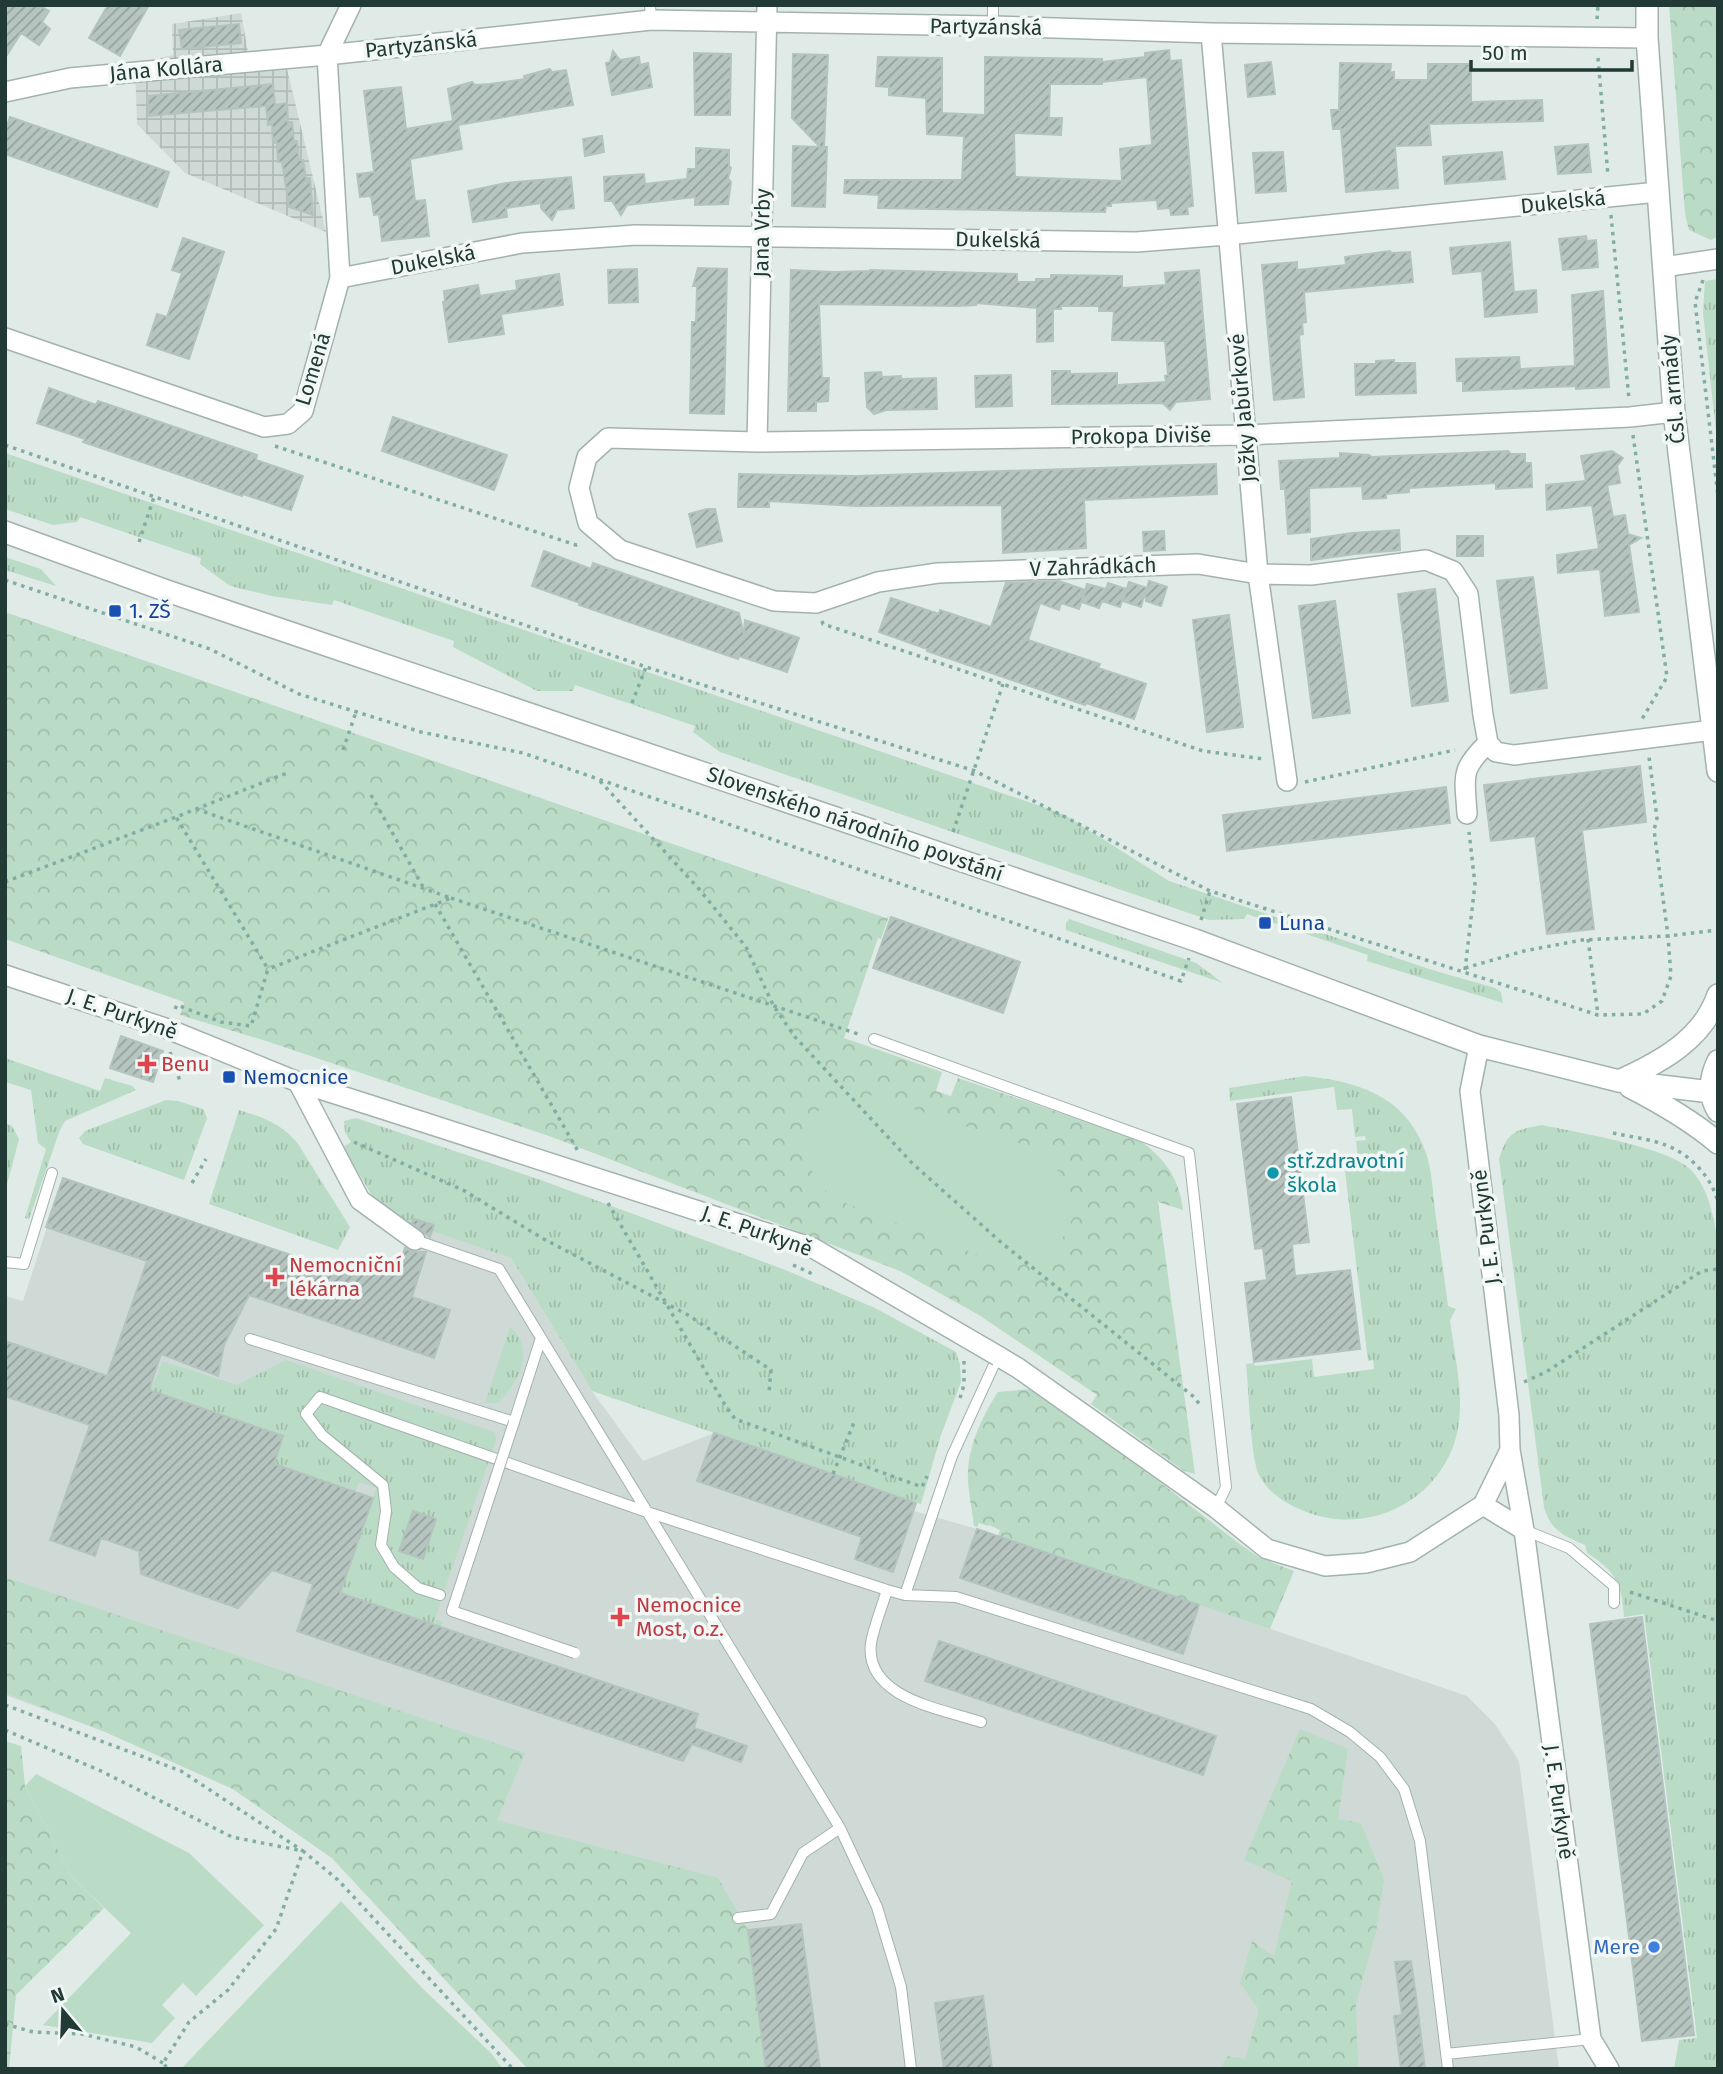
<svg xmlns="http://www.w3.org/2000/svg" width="1723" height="2074" font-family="'Fira Sans',sans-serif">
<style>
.built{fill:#cfdad6}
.industrial{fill:url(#industrial-grid)}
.grass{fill:url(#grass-tufts)}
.forest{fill:url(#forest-crowns)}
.garden{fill:#badbc5}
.building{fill:url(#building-hatch);stroke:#b3c4be;stroke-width:2;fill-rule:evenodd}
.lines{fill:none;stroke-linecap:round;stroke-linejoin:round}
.service-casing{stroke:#a3b2ae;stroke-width:12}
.minor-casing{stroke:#a3b2ae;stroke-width:22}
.tertiary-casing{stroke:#a3b2ae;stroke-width:24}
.path{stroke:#82ada2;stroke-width:3.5;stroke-dasharray:3.5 5;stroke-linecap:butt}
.service{stroke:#fff;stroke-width:10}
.minor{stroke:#fff;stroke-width:19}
.tertiary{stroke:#fff;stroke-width:21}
.service-bridge-casing{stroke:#a3b2ae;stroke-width:12;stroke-linecap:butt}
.minor-bridge-casing{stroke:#a3b2ae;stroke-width:22;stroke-linecap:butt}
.service-bridge{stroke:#fff;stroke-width:10}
.minor-bridge{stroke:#fff;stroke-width:19}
.transit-dot{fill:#1a4fb4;stroke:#f1f7f4;stroke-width:2.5}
.health-dot{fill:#e0444e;stroke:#f1f7f4;stroke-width:2.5}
.culture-dot{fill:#0f9aa8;stroke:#f1f7f4;stroke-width:2.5}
.shop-dot{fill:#3f7fe0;stroke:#f1f7f4;stroke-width:2.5}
.labels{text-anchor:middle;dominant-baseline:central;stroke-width:7;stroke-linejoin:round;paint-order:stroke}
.street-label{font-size:21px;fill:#223a35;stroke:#f1f7f4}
.transit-label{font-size:21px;fill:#164399;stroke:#f1f7f4;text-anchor:start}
.health-label{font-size:21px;fill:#be3a42;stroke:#f1f7f4;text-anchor:start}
.culture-label{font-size:21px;fill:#0d838f;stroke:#f1f7f4;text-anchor:start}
.shop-label{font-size:21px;fill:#366cbe;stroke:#f1f7f4;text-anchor:end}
</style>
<defs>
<pattern id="industrial-grid" width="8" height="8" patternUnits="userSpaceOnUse" patternTransform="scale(1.75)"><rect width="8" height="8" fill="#cfdad6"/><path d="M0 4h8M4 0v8" fill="none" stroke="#b1bcb8"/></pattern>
<pattern id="grass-tufts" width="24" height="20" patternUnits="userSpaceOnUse" patternTransform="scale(1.75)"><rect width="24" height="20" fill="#badbc5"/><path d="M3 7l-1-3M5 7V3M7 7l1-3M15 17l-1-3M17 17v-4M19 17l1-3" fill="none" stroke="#a0bdaa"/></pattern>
<pattern id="forest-crowns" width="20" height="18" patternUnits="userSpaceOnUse" patternTransform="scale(1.75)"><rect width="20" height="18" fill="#badbc5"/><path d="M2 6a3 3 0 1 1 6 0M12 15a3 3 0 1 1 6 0" fill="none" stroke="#a0bdaa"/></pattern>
<pattern id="building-hatch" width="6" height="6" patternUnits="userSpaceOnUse" patternTransform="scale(1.75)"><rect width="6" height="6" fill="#b6c5c0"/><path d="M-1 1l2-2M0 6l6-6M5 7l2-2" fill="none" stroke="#94a19d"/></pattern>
</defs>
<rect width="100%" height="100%" fill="#e0ebe7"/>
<!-- built -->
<path class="built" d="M63 1178 356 1277 363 1259 403 1271 420 1226 511 1258 592 1391 643 1461 714 1433 916 1503 914 1511 977 1529 1467 1696 1495 1724 1519 1761 1559 2069H528L332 1858 233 1789 105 1732 5 1695V1296L23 1301Z"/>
<!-- industrial -->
<path class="industrial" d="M241 13 248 52H283L326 232 185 173 137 124 135 64 173 55 172 24Z"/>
<!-- grass -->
<path class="grass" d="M1718 279V450L1703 313 1705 281Z
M5 453 1052 810 1068 817 1169 881 1429 969 1495 988 1501 992 1503 1003 1367 961 1368 955 1247 914 1244 919 1209 920 720 752 693 732 695 726 575 685 573 691H537L453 647 454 641 334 600 332 605 272 596 230 586 200 564 201 558 80 517 77 522 53 525 5 509Z
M5 557 41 569 56 586 5 570Z
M1069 919 1196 963 1223 983 1066 930V923Z
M5 1058 100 1091 105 1078 132 1086 136 1090 65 1121 60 1130 29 1219 25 1218 46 1149 38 1143 31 1090 5 1082Z
M1305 1076C1361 1082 1408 1097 1427 1156 1432 1174 1433 1192 1435 1210 1439 1242 1444 1274 1448 1306L1456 1309 1450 1320C1455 1361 1468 1407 1453 1447 1430 1507 1362 1535 1304 1511 1286 1504 1268 1493 1259 1475 1250 1456 1249 1389 1246 1364L1254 1363 1255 1366 1312 1359 1314 1377 1374 1369 1373 1360 1368 1361 1345 1171 1359 1169 1356 1141 1366 1140 1365 1136 1355 1137 1352 1109 1337 1110 1334 1087 1230 1101 1229 1088Z
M166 1100 178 1101 203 1109 207 1118 184 1180 83 1144 79 1138 85 1131Z
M239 1110C262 1117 283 1124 298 1144L350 1227 338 1250 209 1204Z
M356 1118 538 1179 783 1269 875 1308 956 1352 960 1365 961 1382 941 1435 921 1504 592 1391 511 1258 415 1225 414 1227 386 1212 374 1199 343 1147 351 1142 345 1132 344 1121Z
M5 1123 12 1126 19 1139 5 1192Z
M1542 1125C1575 1132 1673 1148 1692 1171 1710 1192 1713 1216 1718 1242V2069H1674L1679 2040 1697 2038 1644 1614 1624 1617C1622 1584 1615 1570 1587 1553L1585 1545C1564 1536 1550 1530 1544 1507L1499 1159C1508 1131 1515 1130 1542 1125Z
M510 1327C537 1349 518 1384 498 1403H485Z
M286 1360 491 1431 495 1434 496 1440 435 1619 443 1622 441 1627 340 1593 376 1488 359 1482 355 1492 274 1464 283 1436 149 1390 156 1378 162 1361 237 1385Z"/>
<!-- forest -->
<path class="forest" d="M1669 5H1718V236L1711 240 1689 230 1685 214Z
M5 612 886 918 889 916 881 939 878 938 844 1038 942 1072 936 1091 951 1096 958 1078 1139 1140C1165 1159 1179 1177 1183 1210L1158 1202 1195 1474 1184 1471 1091 1404 1097 1395 979 1315 900 1271 552 1137 263 1040 180 1015 184 1002 5 939Z
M1031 1389 1157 1480 1241 1545 1260 1558 1294 1571 1270 1629 998 1536 1000 1530 989 1525 988 1526 979 1523 977 1527 974 1526C972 1508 967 1488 968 1470 970 1442 983 1415 998 1392Z
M5 1577 525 1753 497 1820 718 1878 748 1930 766 2069H528L332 1858 233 1789 103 1731 5 1693Z
M1300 1729 1348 1749 1338 1819 1361 1823 1384 1880 1376 1932 1356 2003 1358 2069H1220L1227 2056 1245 2059 1259 2010 1240 1983 1252 1941 1274 1956 1292 1881 1244 1860Z
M5 1741 21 1746 25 1786 72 1877 104 1908 16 1995 9 2069H5Z"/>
<!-- garden -->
<path class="garden" d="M870 1095 1047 1152 1079 1206 1054 1255 1009 1267 830 1197 803 1158 818 1111Z
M36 1774 189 1853 264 1925 196 1996 183 1983 162 2005 175 2018 152 2043 43 2025 131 1933 72 1877 25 1786Z
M341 1901 422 1988 491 2053 503 2069H181Z"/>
<!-- building -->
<path class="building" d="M5 5H39L49 11 42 22 50 29 39 45 21 33 5 58Z
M108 5H149L120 56 89 38Z
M239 24 241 43 182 49 179 30Z
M1169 50 1170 61 1181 60 1193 206 1187 207 1188 214 1171 215 1170 208 1158 209 1157 200 1111 203V206H1106L1105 212 878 208 879 195 844 193 845 180H962L964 136 927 134 926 98 889 95V87L876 86 878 57 942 58V113L985 115V57L1102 59V62L1145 57V53ZM1147 77 1152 145 1120 149 1122 181 1015 177 1014 133 1061 135 1062 118H1049L1050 84H1102V82Z
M613 51 620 60 639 57 640 65 648 63 652 87 612 95 606 63 610 62Z
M694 53 731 54 730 115H695Z
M793 54 828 55 824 147H827L825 207 792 206 793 146 820 147 792 118Z
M1271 62 1275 94 1248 97 1245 65Z
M1340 63 1391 64 1390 73 1394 72V80H1428V64H1471V102L1542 100 1543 121 1429 124 1431 145 1395 146 1398 188 1346 192 1341 129H1333L1331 110H1339Z
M550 69 552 72 566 70 573 105 458 125 462 149 410 159 415 201 425 200 429 236 382 241 379 214 374 215 371 196 360 197 357 174 374 172 364 91 401 87 406 129 453 121 448 89 472 82 475 85 490 84 525 79 524 76Z
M273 84 275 105 287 103 288 122H292L294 141H297L299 160H303L306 178H310L313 215 289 207 282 162H278L277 143H273L272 124 268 125 266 106 149 116 148 96Z
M10 117 169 172 157 207 5 154V131Z
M602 136 604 152 585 156 583 139Z
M1588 144 1591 172 1558 174 1555 147Z
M696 148 729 150V166L731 168 728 178 731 182 728 204 695 205V197L627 205 621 215 612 201H605L604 177 644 174 645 184 687 179 688 169H696Z
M1283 152 1286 191 1256 193 1253 153Z
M1502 152 1505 179 1445 184 1443 157Z
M571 177 574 208 557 210 552 220 541 208V203L506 208 507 217 473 222 468 191 506 183Z
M1586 236 1587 241 1596 240 1598 267 1563 270 1559 239Z
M183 238 224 252 189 359 147 345 157 314 167 317 182 273 172 270Z
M1510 242 1514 292 1536 290 1537 312 1485 317 1482 271 1453 274 1450 248Z
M1390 251 1391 253 1410 252 1413 282 1304 292 1306 322 1302 323 1303 334 1299 335 1304 397 1274 400 1262 265 1297 262V270L1346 265 1345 257Z
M698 268 727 269 724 414 690 413 692 322H696L697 286H693Z
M637 269 638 302 609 303 608 270Z
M791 270 834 272 870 271V270L1017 274V282H1036V279H1051V275L1122 276V288L1166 285 1165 273 1199 270 1210 399 1176 402 1170 410 1163 403 1052 404V371H1070V374L1117 373V385L1166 382 1165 376 1168 375 1165 341 1112 340 1114 311H1099V306H1061V309H1053V341L1037 342V308L976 303V305L958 306 819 304 822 378H829L828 401 816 402V411H788Z
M559 274 563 305 501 314 504 334 449 342 443 302 445 301 444 291 478 285 480 296 517 290 516 281Z
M1603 291 1609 387 1576 389V386L1463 391V381H1457L1456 359 1519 357 1520 369 1575 366 1572 295Z
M1394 360V363H1415L1416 393 1356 395 1355 364H1376V361Z
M881 372 882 377 901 376V379L936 378 937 409 886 410 874 414 867 407 865 373Z
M1011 375 1012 406 976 407 975 376Z
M49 388 96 405 98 401 257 455 256 460 303 476 291 510 243 494 242 496 83 442 85 439 37 423Z
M393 417 507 455 494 490 382 451Z
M1508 451 1511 454H1525V463H1531L1532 487 1496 489V483L1409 488V492L1386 494V498L1363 499 1362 486 1309 488 1310 532 1288 534 1285 489H1281L1279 461 1340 458V453L1369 455 1372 457Z
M1612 451 1623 458 1617 466 1620 483 1607 485 1613 517 1625 515 1628 534 1641 538 1629 545 1639 612 1605 616 1600 569 1558 573 1557 555 1599 549 1592 505 1547 510 1546 485 1586 481 1581 456Z
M1216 464 1217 494 1084 500 1086 548 1003 553 1002 505 857 506 769 501V507H738L739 474 856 476Z
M707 509H715L722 541 697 547 689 514Z
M1399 530 1400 550 1355 554 1311 560V539L1352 533Z
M1164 531 1165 550 1144 551 1143 532Z
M1457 536H1483V556H1457Z
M544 551 591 569 593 563 739 613 744 635 745 620 799 638 787 672 739 656 738 659 579 605 580 603 532 586Z
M1533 577 1547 688 1511 693 1497 581Z
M1059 581 1085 590 1079 609 1061 603 1059 610 1040 603 1028 640 1100 664 1098 668 1146 684 1134 719 1086 703 1085 705 927 651V649L879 632 891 598 939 614 940 610 991 627 1006 583Z
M1149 581 1167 587 1161 606 1146 601 1145 592 1141 607 1123 601 1129 582 1147 588Z
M1108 583 1126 589 1120 607 1102 601 1099 608 1082 602 1087 584 1106 589Z
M1435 589 1448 701 1412 706 1398 594Z
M1335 601 1350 713 1313 718 1299 606Z
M1229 615 1243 727 1207 732 1193 620Z
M1640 766 1646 822 1582 830 1594 929 1547 934 1535 836 1491 841 1484 785Z
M1446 787 1450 823 1227 851 1223 815Z
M891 917 1020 962 1003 1013 873 968Z
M121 1036 163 1051 153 1082 110 1068Z
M1291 1097 1309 1242 1292 1244 1295 1276 1350 1270 1360 1349 1254 1362 1245 1283 1267 1280 1263 1248 1255 1249 1237 1104Z
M63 1178 356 1277 362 1258 397 1270 405 1248 413 1252H426L412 1297 450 1310 434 1358 249 1295 224 1345 218 1376 161 1354 149 1390 283 1436 274 1464 373 1498 340 1593 698 1714 694 1728 747 1746 741 1762 692 1744 683 1761 297 1631 313 1584 272 1570 238 1608 141 1574 139 1551 101 1538 95 1556 50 1540 90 1425 5 1396V1341L107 1376 147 1261 46 1227Z
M414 1219 434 1225 430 1237 412 1223Z
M714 1433 916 1503 893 1572 855 1559 862 1537 697 1481Z
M413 1511 436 1519 423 1559 399 1551Z
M977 1529 1199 1605 1183 1654 960 1578Z
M1642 1617 1694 2035 1642 2041 1590 1624Z
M939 1641 1216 1736 1203 1775 925 1681Z
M801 1924 820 2069H766L748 1930Z
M1411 1961 1416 1996 1425 2069H1401L1394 2016 1402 2015 1395 1962Z
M983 1996 992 2069H944L935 2003Z"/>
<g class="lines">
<!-- service casing -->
<g class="service-casing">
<path id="service" d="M650 5 651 20
M993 5V26
M874 1039 1189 1153 1226 1487 1216 1508
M415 1240 499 1269 840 1828 877 1907 901 1987 911 2069
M5 1262 24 1264 52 1173
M250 1339 514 1422 541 1338
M1524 1530 1569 1548 1614 1586V1603
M887 1590C882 1607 874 1626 871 1643 864 1698 942 1709 981 1722
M440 1595 418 1588 394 1567 381 1545 386 1511 383 1485 322 1435 306 1414 320 1397 647 1512 887 1590 905 1595 956 1597 1311 1709 1350 1732 1380 1757 1404 1789 1420 1841 1448 2069
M905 1595 952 1456 998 1356
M738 1918 771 1914 803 1853 840 1828
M1446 2054 1591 2039"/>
</g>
<!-- minor casing -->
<g class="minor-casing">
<path id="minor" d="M1211 33 1258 574 1287 781
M5 92 70 78 327 55 651 20 993 26 1211 33 1647 38
M1663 267 1718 259
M340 278 522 243 636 235 1136 242 1227 235 1658 192
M5 338 264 427 288 424 303 411 340 278 327 55 351 5
M757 442 767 5
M1488 743 1496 752 1514 755 1713 730
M1467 814C1465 776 1459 771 1488 743L1483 715 1468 594 1453 571 1426 560 1311 575 1258 574 1198 564 938 573 878 582 816 603 774 601 620 550 588 523 579 488 587 457 608 438 757 442 1246 435 1630 417 1674 412
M5 975 168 1029 298 1082 423 1122
M298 1082 360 1200 415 1240
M998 1356 1018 1368 1216 1508 1267 1549 1325 1566 1366 1563 1410 1552 1483 1505 1510 1450 1509 1415 1470 1091 1479 1046
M1510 1450 1524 1530
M1483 1505 1524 1530 1591 2039 1609 2069"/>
</g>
<!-- tertiary casing -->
<g class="tertiary-casing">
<path id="tertiary" d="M1647 5V38L1674 412 1718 771
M5 532 167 591 1195 940 1479 1046 1619 1081 1711 1092
M1718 1061C1710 1077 1708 1095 1718 1111
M1621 1080C1661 1062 1703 1039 1718 995
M1630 1087C1661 1103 1691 1120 1718 1143"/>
</g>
<!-- path -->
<path class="path" d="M1597 19 1598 5
M1598 58 1608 176
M1611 215 1629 399
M1703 280 1695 302 1718 496
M1633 435 1667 677 1642 719
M5 445 646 667 975 771 1210 891 1598 1015 1643 1014 1662 1001 1671 976 1668 936 1654 830 1657 818 1649 757
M275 446 576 545 580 544
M139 542 154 497
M5 580 210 649 299 694 421 732 523 753 1181 981 1189 958
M822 621 823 624 1203 751 1264 759
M632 703 646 667
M343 750 356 712
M600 781 699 889 746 947 773 1005 795 1037 913 1164 1003 1244 1194 1397 1201 1406
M1305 782 1455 750
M371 795 423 887
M196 809 451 898 268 969
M953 832 1003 684
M5 882 176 817
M451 898 861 1035
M435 904 578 1151
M1201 920 1210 891
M1588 939 1598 1015
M1465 968 1524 951 1582 940 1668 936 1718 930
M1465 970 1475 884 1469 832
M175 1009 177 1005 221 1022 251 1026 268 969 176 817 287 773
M170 1052 180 1081
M1613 1133C1631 1137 1651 1139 1668 1146 1691 1155 1713 1179 1718 1203
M354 1142 463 1190 542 1238 688 1315 771 1370 769 1392
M192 1183 206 1159
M608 1203 725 1405 735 1419 922 1487 927 1476
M793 1265 815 1275
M1524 1382 1546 1372 1702 1271 1718 1269
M960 1398 964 1385V1361
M833 1474 855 1420
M1630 1592 1718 1621
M5 1705 181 1771 303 1851 276 1929 228 1990 189 2022 163 2063 168 2069
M5 1730 101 1771 232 1837 303 1851 338 1880 513 2069
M5 2024 33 2032 82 2034 136 2047 163 2063"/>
<!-- service -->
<use href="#service" class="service"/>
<!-- minor -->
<use href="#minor" class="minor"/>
<!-- tertiary -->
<use href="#tertiary" class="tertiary"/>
<!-- service-bridge casing -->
<g class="service-bridge-casing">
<path id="service-bridge" d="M514 1422 452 1611 575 1653"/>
</g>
<!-- minor-bridge casing -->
<g class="minor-bridge-casing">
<path id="minor-bridge" d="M423 1122 813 1248 998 1356"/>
</g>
<!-- service-bridge -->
<use href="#service-bridge" class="service-bridge"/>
<!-- minor-bridge -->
<use href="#minor-bridge" class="minor-bridge"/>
</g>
<!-- markers -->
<g class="transit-dot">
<rect x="108" y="604" width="14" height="14" rx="3.5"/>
<rect x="1258" y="916" width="14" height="14" rx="3.5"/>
<rect x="222" y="1070" width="14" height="14" rx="3.5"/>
</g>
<g class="health-dot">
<path d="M143.5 1053.5h7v7h7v7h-7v7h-7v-7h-7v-7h7z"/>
<path d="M271.5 1266.5h7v7h7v7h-7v7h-7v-7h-7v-7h7z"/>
<path d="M616.5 1606.5h7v7h7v7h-7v7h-7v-7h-7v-7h7z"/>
</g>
<circle class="culture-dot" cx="1273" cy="1173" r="7"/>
<circle class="shop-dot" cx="1654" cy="1947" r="7"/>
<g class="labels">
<!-- street labels -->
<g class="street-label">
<text transform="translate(986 27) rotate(1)">Partyzánská</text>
<text transform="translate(421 45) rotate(-6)">Partyzánská</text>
<text transform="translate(166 69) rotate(-5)">Jána Kollára</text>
<text transform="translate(1563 202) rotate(-6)">Dukelská</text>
<text transform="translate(762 233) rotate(-89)">Jana Vrby</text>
<text transform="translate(998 240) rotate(1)">Dukelská</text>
<text transform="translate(433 260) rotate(-11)">Dukelská</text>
<text transform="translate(313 369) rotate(-73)">Lomená</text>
<text transform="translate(1673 389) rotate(-95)">Čsl. armády</text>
<text transform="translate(1243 408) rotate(-95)">Jožky Jabůrkové</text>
<text transform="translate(1141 436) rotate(-1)">Prokopa Diviše</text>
<text transform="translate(1093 567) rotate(-2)">V Zahrádkách</text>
<text transform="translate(855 824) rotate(19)">Slovenského národního povstání</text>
<text transform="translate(122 1014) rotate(19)">J. E. Purkyně</text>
<text transform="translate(1486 1227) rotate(-97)">J. E. Purkyně</text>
<text transform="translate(757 1231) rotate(19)">J. E. Purkyně</text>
<text transform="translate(1559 1802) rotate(82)">J. E. Purkyně</text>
</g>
<!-- transit labels -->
<g class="transit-label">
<text x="129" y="611">1. ZŠ</text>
<text x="1279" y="923">Luna</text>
<text x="243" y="1077">Nemocnice</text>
</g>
<!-- health labels -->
<g class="health-label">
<text x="161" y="1064">Benu</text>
<text x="289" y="1265">Nemocniční<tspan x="289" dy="24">lékárna</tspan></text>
<text x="636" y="1605">Nemocnice<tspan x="636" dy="24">Most, o.z.</tspan></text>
</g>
<!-- culture labels -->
<g class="culture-label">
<text x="1287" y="1161">stř.zdravotní<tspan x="1287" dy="24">škola</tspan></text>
</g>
<!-- shop labels -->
<g class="shop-label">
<text x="1640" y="1947">Mere</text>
</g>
</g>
<!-- border -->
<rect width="1723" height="2074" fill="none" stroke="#223a35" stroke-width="14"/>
<!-- north arrow -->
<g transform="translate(63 2011) rotate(341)" stroke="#f1f7f4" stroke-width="5" paint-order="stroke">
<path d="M0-5L12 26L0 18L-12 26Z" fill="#223a35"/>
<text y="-10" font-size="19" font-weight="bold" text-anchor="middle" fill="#223a35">N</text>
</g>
<!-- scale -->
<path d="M1471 60v10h161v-10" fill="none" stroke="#223a35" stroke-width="3.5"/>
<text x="1482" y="60" font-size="21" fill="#223a35" stroke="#f1f7f4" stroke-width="5" paint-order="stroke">50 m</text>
</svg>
